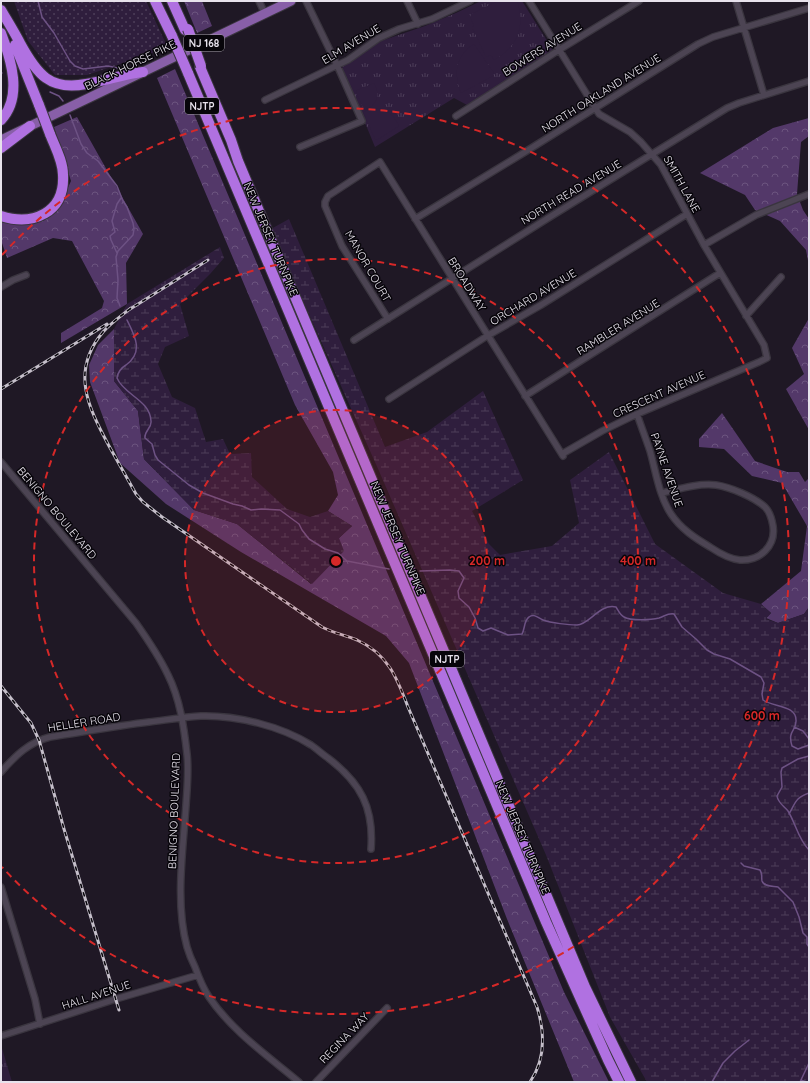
<svg xmlns="http://www.w3.org/2000/svg" width="810" height="1083" font-family="Quicksand,sans-serif">
<style>
.grass{fill:url(#grass-dots)}
.forest{fill:url(#forest-crowns)}
.wetland{fill:url(#wetland-marsh)}
.park{fill:url(#park-tufts)}
.garden{fill:#2f1e3d}
.lines{fill:none;stroke-linecap:round;stroke-linejoin:round}
.stream{stroke:#6d5284;stroke-width:1.5}
.minor-casing{stroke:#3a353f;stroke-width:8}
.primary-casing{stroke:#3a353f;stroke-width:11}
.motorway-casing{stroke:#3a353f;stroke-width:12}
.minor{stroke:#4c4453;stroke-width:5.5}
.primary{stroke:#885fa8;stroke-width:9}
.motorway{stroke:#b071e1;stroke-width:10}
.rail-casing{stroke:#c5bfca;stroke-width:3}
.rail{stroke:#07050a;stroke-width:1.5;stroke-dasharray:4.5;stroke-linecap:butt}
.motorway-bridge-casing{stroke:#3a353f;stroke-width:12;stroke-linecap:butt}
.motorway-bridge{stroke:#b071e1;stroke-width:10}
.ring{fill:none;stroke:#d62828;stroke-width:2;stroke-dasharray:7 5}
.labels{text-anchor:middle;dominant-baseline:central;stroke-width:3;stroke-linejoin:round;paint-order:stroke}
.shield{fill:#07050a;stroke:#a4a0a8;stroke-width:1}
.shield-label{font-size:10px;font-weight:bold;fill:#e7e2ec}
.street-label{font-size:11px;fill:#e7e2ec;stroke:#07050a}
.centre{fill:#d62828;stroke:#07050a;stroke-width:2}
.ring-label{font-size:12px;text-anchor:middle;font-weight:bold;fill:#d62828;stroke:#07050a;stroke-width:3;stroke-linejoin:round;paint-order:stroke}
</style>
<defs>
<pattern id="grass-dots" width="8" height="8" patternUnits="userSpaceOnUse"><rect width="8" height="8" fill="#2f1e3d"/><path d="M2 2h.1M6 6h.1" fill="none" stroke="#4d3e59" stroke-width="1.8" stroke-linecap="round"/></pattern>
<pattern id="forest-crowns" width="20" height="18" patternUnits="userSpaceOnUse"><rect width="20" height="18" fill="#533869"/><path d="M2 6a3 3 0 1 1 6 0M12 15a3 3 0 1 1 6 0" fill="none" stroke="#6c547f"/></pattern>
<pattern id="wetland-marsh" width="20" height="14" patternUnits="userSpaceOnUse"><rect width="20" height="14" fill="#2f1e3d"/><path d="M1 5h8M5 5V1M11 12h8M15 12V8" fill="none" stroke="#4d3e59"/></pattern>
<pattern id="park-tufts" width="24" height="20" patternUnits="userSpaceOnUse"><rect width="24" height="20" fill="#2f1e3d"/><path d="M3 7l-1-3M5 7V3M7 7l1-3M15 17l-1-3M17 17v-4M19 17l1-3" fill="none" stroke="#4d3e59"/></pattern>
</defs>
<rect width="100%" height="100%" fill="#1f1825"/>
<!-- grass -->
<path class="grass" d="M14 1H146L167 46 150 54 87 75H55L28 41Z"/>
<!-- forest -->
<path class="forest" d="M184 1H202L212 26 197 33Z
M175 69 564 992 609 1082H574L507 919 409 663 386 636 241 552 166 504 120 463 90 382 89 365 98 345 114 329V381L138 411 144 459 194 510 237 524 311 584 339 538 352 526 328 511 338 495 333 472 295 405 157 78Z
M77 117 143 234 126 263 127 304 61 343V333L102 308 104 301 72 241 53 238 7 258 1 240V220L43 221 58 210 71 181 54 127Z
M809 118V136L801 142 797 194 803 210 809 219V266L806 250 780 221 755 210 745 195 700 173 773 128Z
M809 318V430L786 389 804 374 792 348Z
M722 413 755 461 787 472H799L805 482 809 478V607L804 614 778 623 766 618 771 613 761 604 801 571 807 526 782 483 752 476 724 449 699 447V439Z"/>
<!-- wetland -->
<path class="wetland" d="M289 219 385 447 427 432 483 391 523 480 472 511 489 544 500 555 552 546 579 523 570 480 609 452 655 544 723 593 761 604 771 613 766 619 778 623 804 614 809 607V1080H808L807 1082H647L610 1017 546 855 379 471 271 229Z
M220 247 224 258 210 274 180 304 189 336 165 347 158 364 172 397 195 408 206 442 223 439 230 454 251 453 252 477 287 509 310 517 328 511 352 526 339 538 344 551 312 584 237 524 194 510 144 459 138 411 114 381V329L127 304Z"/>
<!-- park -->
<path class="park" d="M481 1H522L554 52 469 106 454 98 375 147 342 67 381 41 425 26 456 13Z
M1 1045 12 1082H1Z"/>
<!-- garden -->
<path class="garden" d="M498 1H517C526 25 517 48 494 60L491 55 486 57 472 27 474 26 470 17 471 14Z
M474 44 491 69 494 72 493 76 461 93C453 74 456 55 474 44Z
M374 83C381 95 377 106 364 110L356 92 357 90Z
M374 108C387 109 393 114 399 126L377 140 375 139 363 112Z"/>
<g class="lines">
<!-- stream -->
<path class="stream" d="M38 1 42 17 54 33 70 61 75 66 83 69 108 66 123 69
M1 73H2
M50 92 59 96 63 101
M70 115 81 144 87 153 98 161 117 186 123 201 127 207 133 223 134 229 133 235 118 251 116 257 118 280 117 298 120 306
M117 253 111 240 110 236 115 232 112 221 117 204 121 198
M127 320C135 336 144 352 126 365 121 368 118 371 117 378 124 395 150 400 151 421 152 428 144 431 145 438L152 444 155 455 158 460 189 485 203 493 233 504 242 506 251 510 261 509 280 510 299 524 302 530 309 539 325 549 338 553 347 561 389 569
M420 571 450 570 459 571 464 578 458 591 459 598 469 607 475 618 478 628 483 631 491 628 508 635 522 634C525 629 524 620 529 617 534 613 538 618 543 620 551 623 569 625 577 625 589 625 600 603 616 607 618 610 620 615 624 617 631 621 651 620 659 618 665 616 668 613 674 614L682 627 696 639 707 650 714 654 730 659 761 677 764 683 762 694 763 700C773 707 796 705 796 720 797 731 787 730 792 746L798 749 809 745
M794 727 803 731 809 739
M809 756 798 759 782 768 781 772 782 787 777 796C778 803 784 806 788 811 796 824 798 839 809 850
M789 814C796 802 795 798 809 793
M741 863 744 866 760 870C763 875 761 876 762 881 764 887 773 886 778 887L793 902 799 917 803 933 807 937V944L809 947
M801 1080 806 1082
M712 1082 723 1063 735 1051 749 1040
M800 1082 809 1063"/>
<!-- minor casing -->
<g class="minor-casing">
<path id="minor" d="M259 1 265 14
M407 1 418 24
M529 1 599 114 630 132 641 142 661 165 704 245 764 345 767 358 759 362 637 414 602 431 562 454
M736 1 764 95
M265 100 348 60 379 38 399 29 432 19 470 1
M456 116 559 50 639 1
M300 147 362 121 337 65 306 1
M415 219 525 152 698 44 713 37 809 8
M704 245 756 215 809 194
M1 287 13 280 26 275
M746 316 781 277
M388 319 342 246 325 206V202L328 196 380 162 563 456
M354 340 553 215 727 108 739 103 809 81
M525 396 720 273
M389 399 487 336 541 305 687 214
M637 414C641 426 646 439 650 451 656 472 659 496 671 514 681 529 695 538 710 547 719 553 729 559 740 560 760 561 776 546 773 526 772 520 770 512 765 507 754 497 730 487 716 485 698 483 679 489 662 493
M1 462 136 623C148 640 159 656 168 675 180 699 184 727 187 754 189 771 187 789 186 805 183 851 175 903 187 947 189 954 192 961 195 967 199 978 203 988 209 997 232 1031 268 1056 299 1082
M1 772C15 756 29 742 50 737 83 732 116 726 149 722 166 720 183 717 201 716 236 715 281 726 311 745 317 749 322 754 328 758 361 783 374 808 371 849
M1 887 35 999 40 1024
M1 1036 116 999 198 975
M316 1082 387 1008"/>
</g>
<!-- primary casing -->
<g class="primary-casing">
<path id="primary" d="M1 140 291 1"/>
</g>
<!-- motorway casing -->
<g class="motorway-casing">
<path id="motorway" d="M155 1 172 36
M172 1 185 30
M1 10C8 22 15 33 21 45 37 74 50 91 86 84 105 81 124 74 143 72
M1 33C11 59 23 97 1 120
M15 45 39 105
M200 67 231 140 238 161 585 987 631 1082
M188 73 546 922 608 1060 619 1082
M1 148 30 126
M1 216C33 226 65 213 63 175 63 161 55 147 50 134"/>
</g>
<!-- minor -->
<use href="#minor" class="minor"/>
<!-- primary -->
<use href="#primary" class="primary"/>
<!-- motorway -->
<use href="#motorway" class="motorway"/>
<!-- rail casing -->
<g class="rail-casing">
<path id="rail" d="M131 308C121 316 111 323 103 332 70 371 88 407 109 446 118 462 127 478 136 494L143 502 162 517 322 627C333 633 345 635 357 640 388 654 397 678 408 707L537 1007C545 1033 546 1059 530 1082
M127 311 208 260
M1 389 107 324
M1 686 31 723 39 740 64 829 119 1010"/>
</g>
<!-- rail -->
<use href="#rail" class="rail"/>
<!-- motorway-bridge casing -->
<g class="motorway-bridge-casing">
<path id="motorway-bridge" d="M188 29 201 66
M172 36 188 73
M39 105 50 134"/>
</g>
<!-- motorway-bridge -->
<use href="#motorway-bridge" class="motorway-bridge"/>
</g>
<!-- distance rings -->
<circle cx="336" cy="561" r="151" fill="#d62828" fill-opacity=".12"/>
<g class="ring">
<circle cx="336" cy="561" r="151"/>
<circle cx="336" cy="561" r="302"/>
<path d="M2 255A453 453 0 1 1 2 867"/>
</g>
<g class="labels">
<!-- shield labels -->
<g class="shield">
<rect x="184" y="35" width="40" height="16" rx="3"/>
<rect x="185" y="98" width="34" height="16" rx="3"/>
<rect x="430" y="651" width="34" height="16" rx="3"/>
</g>
<g class="shield-label">
<text x="204" y="43">NJ 168</text>
<text x="202" y="106">NJTP</text>
<text x="447" y="659">NJTP</text>
</g>
<!-- street labels -->
<g class="street-label">
<text transform="translate(351 44) rotate(-31)">ELM AVENUE</text>
<text transform="translate(542 49) rotate(-32)">BOWERS AVENUE</text>
<text transform="translate(130 65) rotate(-26)">BLACK HORSE PIKE</text>
<text transform="translate(601 93) rotate(-32)">NORTH OAKLAND AVENUE</text>
<text transform="translate(682 184) rotate(61)">SMITH LANE</text>
<text transform="translate(571 192) rotate(-31)">NORTH READ AVENUE</text>
<text transform="translate(271 239) rotate(67)">NEW JERSEY TURNPIKE</text>
<text transform="translate(368 266) rotate(60)">MANOR COURT</text>
<text transform="translate(467 284) rotate(58)">BROADWAY</text>
<text transform="translate(533 297) rotate(-31)">ORCHARD AVENUE</text>
<text transform="translate(618 327) rotate(-32)">RAMBLER AVENUE</text>
<text transform="translate(659 394) rotate(-24)">CRESCENT AVENUE</text>
<text transform="translate(667 470) rotate(71)">PAYNE AVENUE</text>
<text transform="translate(57 513) rotate(50)">BENIGNO BOULEVARD</text>
<text transform="translate(398 538) rotate(67)">NEW JERSEY TURNPIKE</text>
<text transform="translate(84 722) rotate(-9)">HELLER ROAD</text>
<text transform="translate(174 811) rotate(-88)">BENIGNO BOULEVARD</text>
<text transform="translate(523 837) rotate(67)">NEW JERSEY TURNPIKE</text>
<text transform="translate(96 995) rotate(-18)">HALL AVENUE</text>
<text transform="translate(344 1038) rotate(-46)">REGINA WAY</text>
</g>
</g>
<circle cx="336" cy="561" r="6" class="centre"/>
<g class="ring-label">
<text x="487" y="565">200 m</text>
<text x="638" y="565">400 m</text>
<text x="762" y="720">600 m</text>
</g>
<!-- border -->
<rect width="810" height="1083" fill="none" stroke="#e7e2ec" stroke-width="4"/>
</svg>
